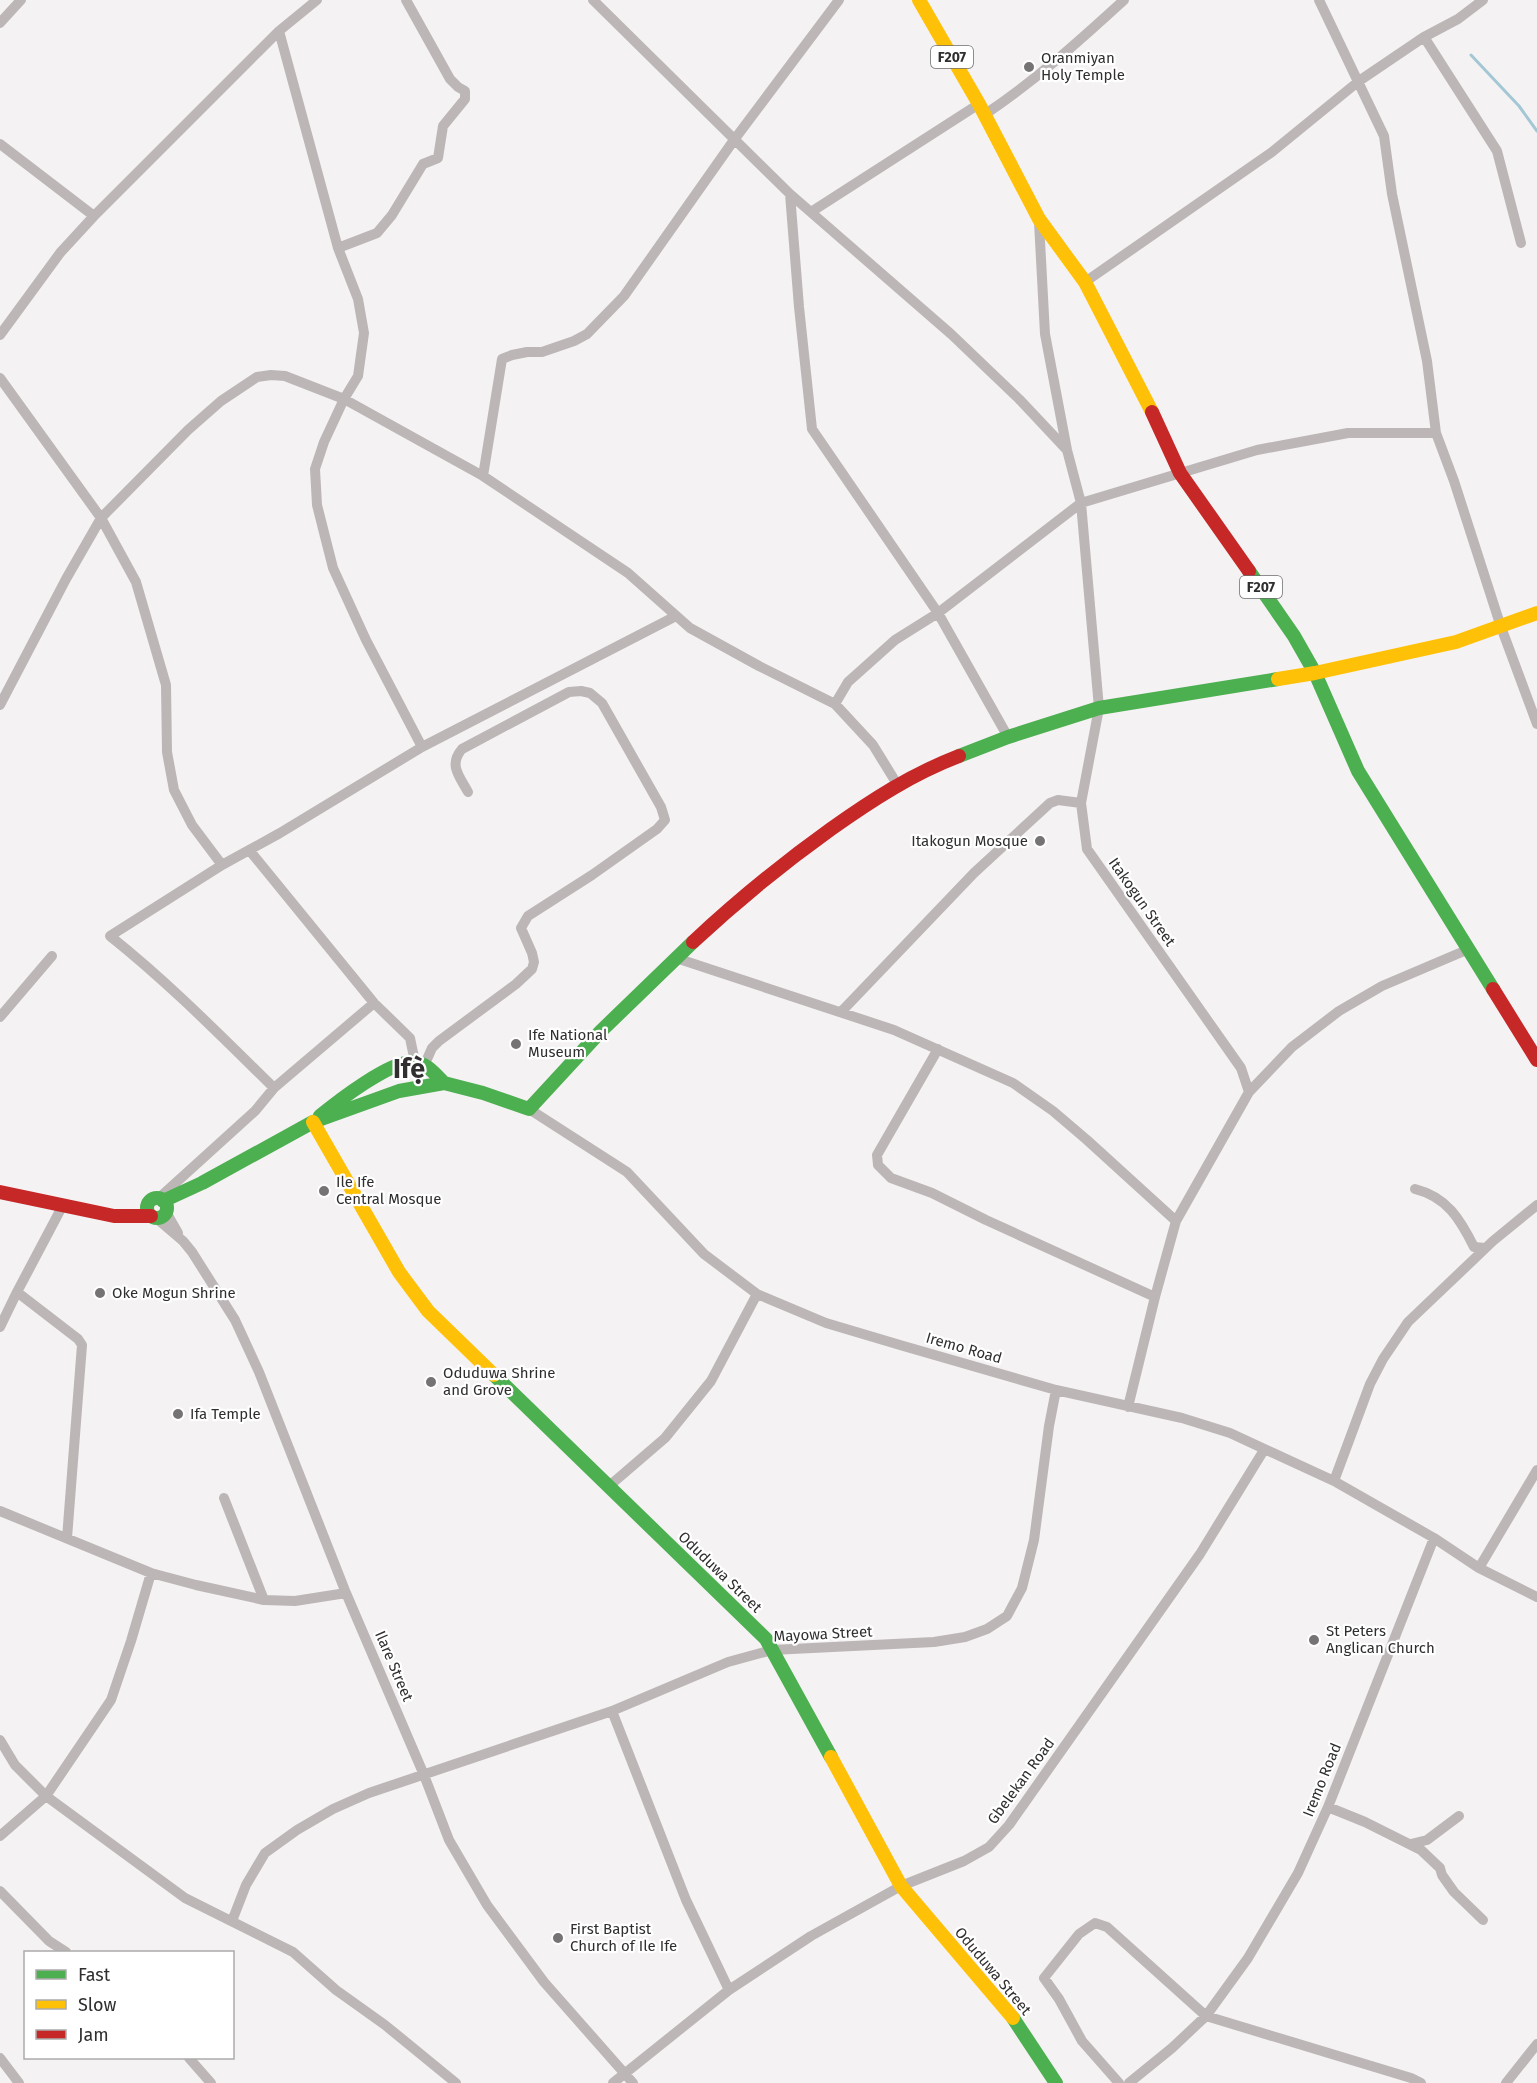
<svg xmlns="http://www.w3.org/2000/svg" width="1537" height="2083" font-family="'Fira Sans',sans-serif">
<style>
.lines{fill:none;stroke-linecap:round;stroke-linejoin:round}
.stream{stroke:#a3c7d4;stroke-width:3}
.street{stroke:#bcb6b7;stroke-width:10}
.fast{stroke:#4caf50;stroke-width:14}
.slow{stroke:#ffc107;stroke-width:14}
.jam{stroke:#c62828;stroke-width:14}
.poi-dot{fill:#757373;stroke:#fff;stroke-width:2}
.labels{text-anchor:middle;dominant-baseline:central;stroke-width:4.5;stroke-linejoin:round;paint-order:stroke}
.shield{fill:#fff;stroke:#6e6d6d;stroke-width:1.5}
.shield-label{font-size:14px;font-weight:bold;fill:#302e2e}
.poi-label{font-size:15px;fill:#302e2e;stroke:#fff;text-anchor:start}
.street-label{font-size:15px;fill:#302e2e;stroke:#fff}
.town-label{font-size:27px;font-weight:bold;fill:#302e2e;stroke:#fff}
</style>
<rect width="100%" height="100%" fill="#f5f2f3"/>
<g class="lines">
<!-- stream -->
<path class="stream" d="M1471 55 1519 106 1537 131"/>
<!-- street -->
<path class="street" d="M593 0 790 194 951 334 1019 399 1067 450
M1319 0 1384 136 1392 194 1427 361 1436 433 1454 481 1501 627 1537 724
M0 23 21 0
M279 31 338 248 358 299 364 333 358 376 344 399 324 442 315 469 317 505 333 568 366 640 422 747
M1424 37 1497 151 1521 243
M984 115C1036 80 1078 42 1124 0
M0 144 94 216
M790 194 799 307 812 429 938 613 1008 737
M811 212 979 104
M1039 222 1045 334 1067 450 1081 503 1099 708 1081 803 1087 849 1241 1068 1249 1092
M338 248 377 233 392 215 423 164 438 158 443 126 465 99V91L458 87 450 79 406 0
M1085 282 1272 152 1359 81 1424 37 1458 19 1483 0
M0 335 60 253 94 216 279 31 317 0
M0 378 101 518 136 582 166 685 167 752 174 790 192 825 222 865
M483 476 502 359 512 355 527 352H542L574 341 587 334 624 296 734 140 839 0
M835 704 848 682 895 640 938 613 1081 503 1257 450 1348 433H1436
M0 705 66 579 101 518 188 430 221 401 257 377 271 375 285 376 344 399 483 476 628 573 690 628 759 666 835 704 873 745 897 784
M676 958 894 1030 1013 1083 1053 1111 1087 1140 1176 1221
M374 1003 410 1038 415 1062
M841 1012 974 873 1050 803 1058 800 1081 803
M0 1017 52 956
M938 1049 877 1155 878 1165 891 1178 932 1193 986 1220 1155 1297
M424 1066 432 1048 439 1041 516 984 532 969 534 962 532 953 521 928 528 916 592 875 657 829 665 820 661 807 602 703 590 693 581 691 569 692 462 749C448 765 460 777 468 792
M274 1088C221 1036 169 983 110 936L222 865 280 833 422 747 676 616
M529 1109 627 1172 704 1254 757 1294 826 1323 900 1345 1056 1390 1182 1418 1230 1433 1334 1481 1434 1538 1479 1568 1537 1597
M1415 1189C1447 1197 1460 1219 1474 1247L1485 1248
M159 1198 255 1111 274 1088 374 1003 250 851
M63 1205 17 1292 78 1339 82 1345 67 1538
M166 1212 178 1233
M156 1218 183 1241 192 1252 235 1320 259 1372 346 1593 424 1775 449 1840 487 1905 544 1982 633 2083
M0 1327 17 1292
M1128 1407 1155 1297 1176 1221 1249 1092 1292 1047 1339 1011 1382 986 1469 949
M1334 1481 1370 1384 1383 1359 1408 1322 1493 1241 1537 1205
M608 1487 665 1438 711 1381 757 1294
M224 1498 264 1600
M0 1511 151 1573 196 1585 264 1600 295 1601 346 1593
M1479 1568 1537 1470
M612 1711 686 1900 729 1990
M0 1740 15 1765 46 1796 185 1898 293 1952 336 1990 385 2025 456 2083
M1328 1807 1365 1822 1421 1850 1440 1868 1442 1875 1454 1892 1483 1920
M0 1836 46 1796 111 1700 131 1641 151 1573
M1411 1844 1427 1840 1459 1816
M0 1891 49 1941 66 1952
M232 1921 246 1885 265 1853 297 1830 333 1809 369 1793 612 1711 728 1662 772 1650 934 1642 965 1637 987 1629 1007 1616 1022 1588 1034 1540 1049 1426 1056 1390
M0 2058 19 2083
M189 2058 211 2083
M613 2083 729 1990 811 1936 901 1886 964 1861 989 1847 1009 1825 1200 1554 1264 1450
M1119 2083 1082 2041 1059 1999 1044 1978 1079 1934 1095 1923 1107 1927 1206 2016 1411 2078 1421 2083
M1129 2083 1172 2048 1206 2016 1248 1958 1298 1873 1328 1807 1434 1538
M1506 2083 1537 2044"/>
<!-- fast -->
<path class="fast" d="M1249 571 1294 636 1315 673 1358 771 1493 989
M959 756 1008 737 1099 708 1278 679
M320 1116C338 1101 390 1061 413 1062 426 1062 436 1075 444 1083
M147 1208a10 10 0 1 1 20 0a10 10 0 1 1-20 0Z
M163 1201 202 1183 313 1122 399 1091 444 1083 483 1093 529 1109 601 1031 693 942
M494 1375 766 1639 831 1757
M1013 2018 1056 2083"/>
<!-- slow -->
<path class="slow" d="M919 0 979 104 1039 219 1085 282 1152 412
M1278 679 1315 673 1456 642 1537 613
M313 1122 399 1272 428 1311 494 1375
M831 1757 901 1886 1013 2018"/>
<!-- jam -->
<path class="jam" d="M1152 412 1180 473 1249 571
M693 942C737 901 782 864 831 829 872 800 912 774 959 756
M1493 989 1537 1060
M0 1192 114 1216H151"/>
</g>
<!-- markers -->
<g class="poi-dot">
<circle cx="1029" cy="67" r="6"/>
<circle cx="1040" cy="841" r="6"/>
<circle cx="516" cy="1044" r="6"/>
<circle cx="324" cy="1191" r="6"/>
<circle cx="100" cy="1293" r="6"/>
<circle cx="431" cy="1382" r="6"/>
<circle cx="178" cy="1414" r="6"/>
<circle cx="1314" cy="1640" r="6"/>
<circle cx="558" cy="1938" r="6"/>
</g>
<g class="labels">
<!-- shield labels -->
<g class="shield">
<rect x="931" y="46" width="42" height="22" rx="4.5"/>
<rect x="1240" y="576" width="42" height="22" rx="4.5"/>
</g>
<g class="shield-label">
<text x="952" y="57">F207</text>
<text x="1261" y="587">F207</text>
</g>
<!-- poi labels -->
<g class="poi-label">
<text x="1041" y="58">Oranmiyan<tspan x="1041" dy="17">Holy Temple</tspan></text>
<text x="1028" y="841" text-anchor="end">Itakogun Mosque</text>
<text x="528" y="1035">Ife National<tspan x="528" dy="17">Museum</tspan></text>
<text x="336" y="1182">Ile Ife<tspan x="336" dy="17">Central Mosque</tspan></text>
<text x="112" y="1293">Oke Mogun Shrine</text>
<text x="443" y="1373">Oduduwa Shrine<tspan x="443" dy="17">and Grove</tspan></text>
<text x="190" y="1414">Ifa Temple</text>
<text x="1326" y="1631">St Peters<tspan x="1326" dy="17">Anglican Church</tspan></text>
<text x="570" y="1929">First Baptist<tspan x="570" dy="17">Church of Ile Ife</tspan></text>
</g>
<!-- street labels -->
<g class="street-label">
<text transform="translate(1142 902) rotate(55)">Itakogun Street</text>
<text transform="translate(964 1348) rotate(16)">Iremo Road</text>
<text transform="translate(720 1572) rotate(44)">Oduduwa Street</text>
<text transform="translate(823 1634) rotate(-3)">Mayowa Street</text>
<text transform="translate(394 1666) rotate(67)">Ilare Street</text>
<text transform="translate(1322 1780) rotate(-68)">Iremo Road</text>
<text transform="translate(1021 1781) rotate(-54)">Gbelekan Road</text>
<text transform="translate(993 1971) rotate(50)">Oduduwa Street</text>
</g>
<!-- town labels -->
<g class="town-label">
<text x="409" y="1069">Ifẹ̀</text>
</g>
</g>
<!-- legend -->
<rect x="24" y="1951" width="210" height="108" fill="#ffffff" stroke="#acabab" stroke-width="1.5"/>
<rect x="36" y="1970" width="30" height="9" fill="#4caf50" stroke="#acabab" stroke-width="1.5"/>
<text x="78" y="1981" font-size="18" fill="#302e2e">Fast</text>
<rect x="36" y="2000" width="30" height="9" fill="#ffc107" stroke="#acabab" stroke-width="1.5"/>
<text x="78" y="2011" font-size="18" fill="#302e2e">Slow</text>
<rect x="36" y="2030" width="30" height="9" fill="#c62828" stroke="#acabab" stroke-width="1.5"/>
<text x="78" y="2041" font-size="18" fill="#302e2e">Jam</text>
</svg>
